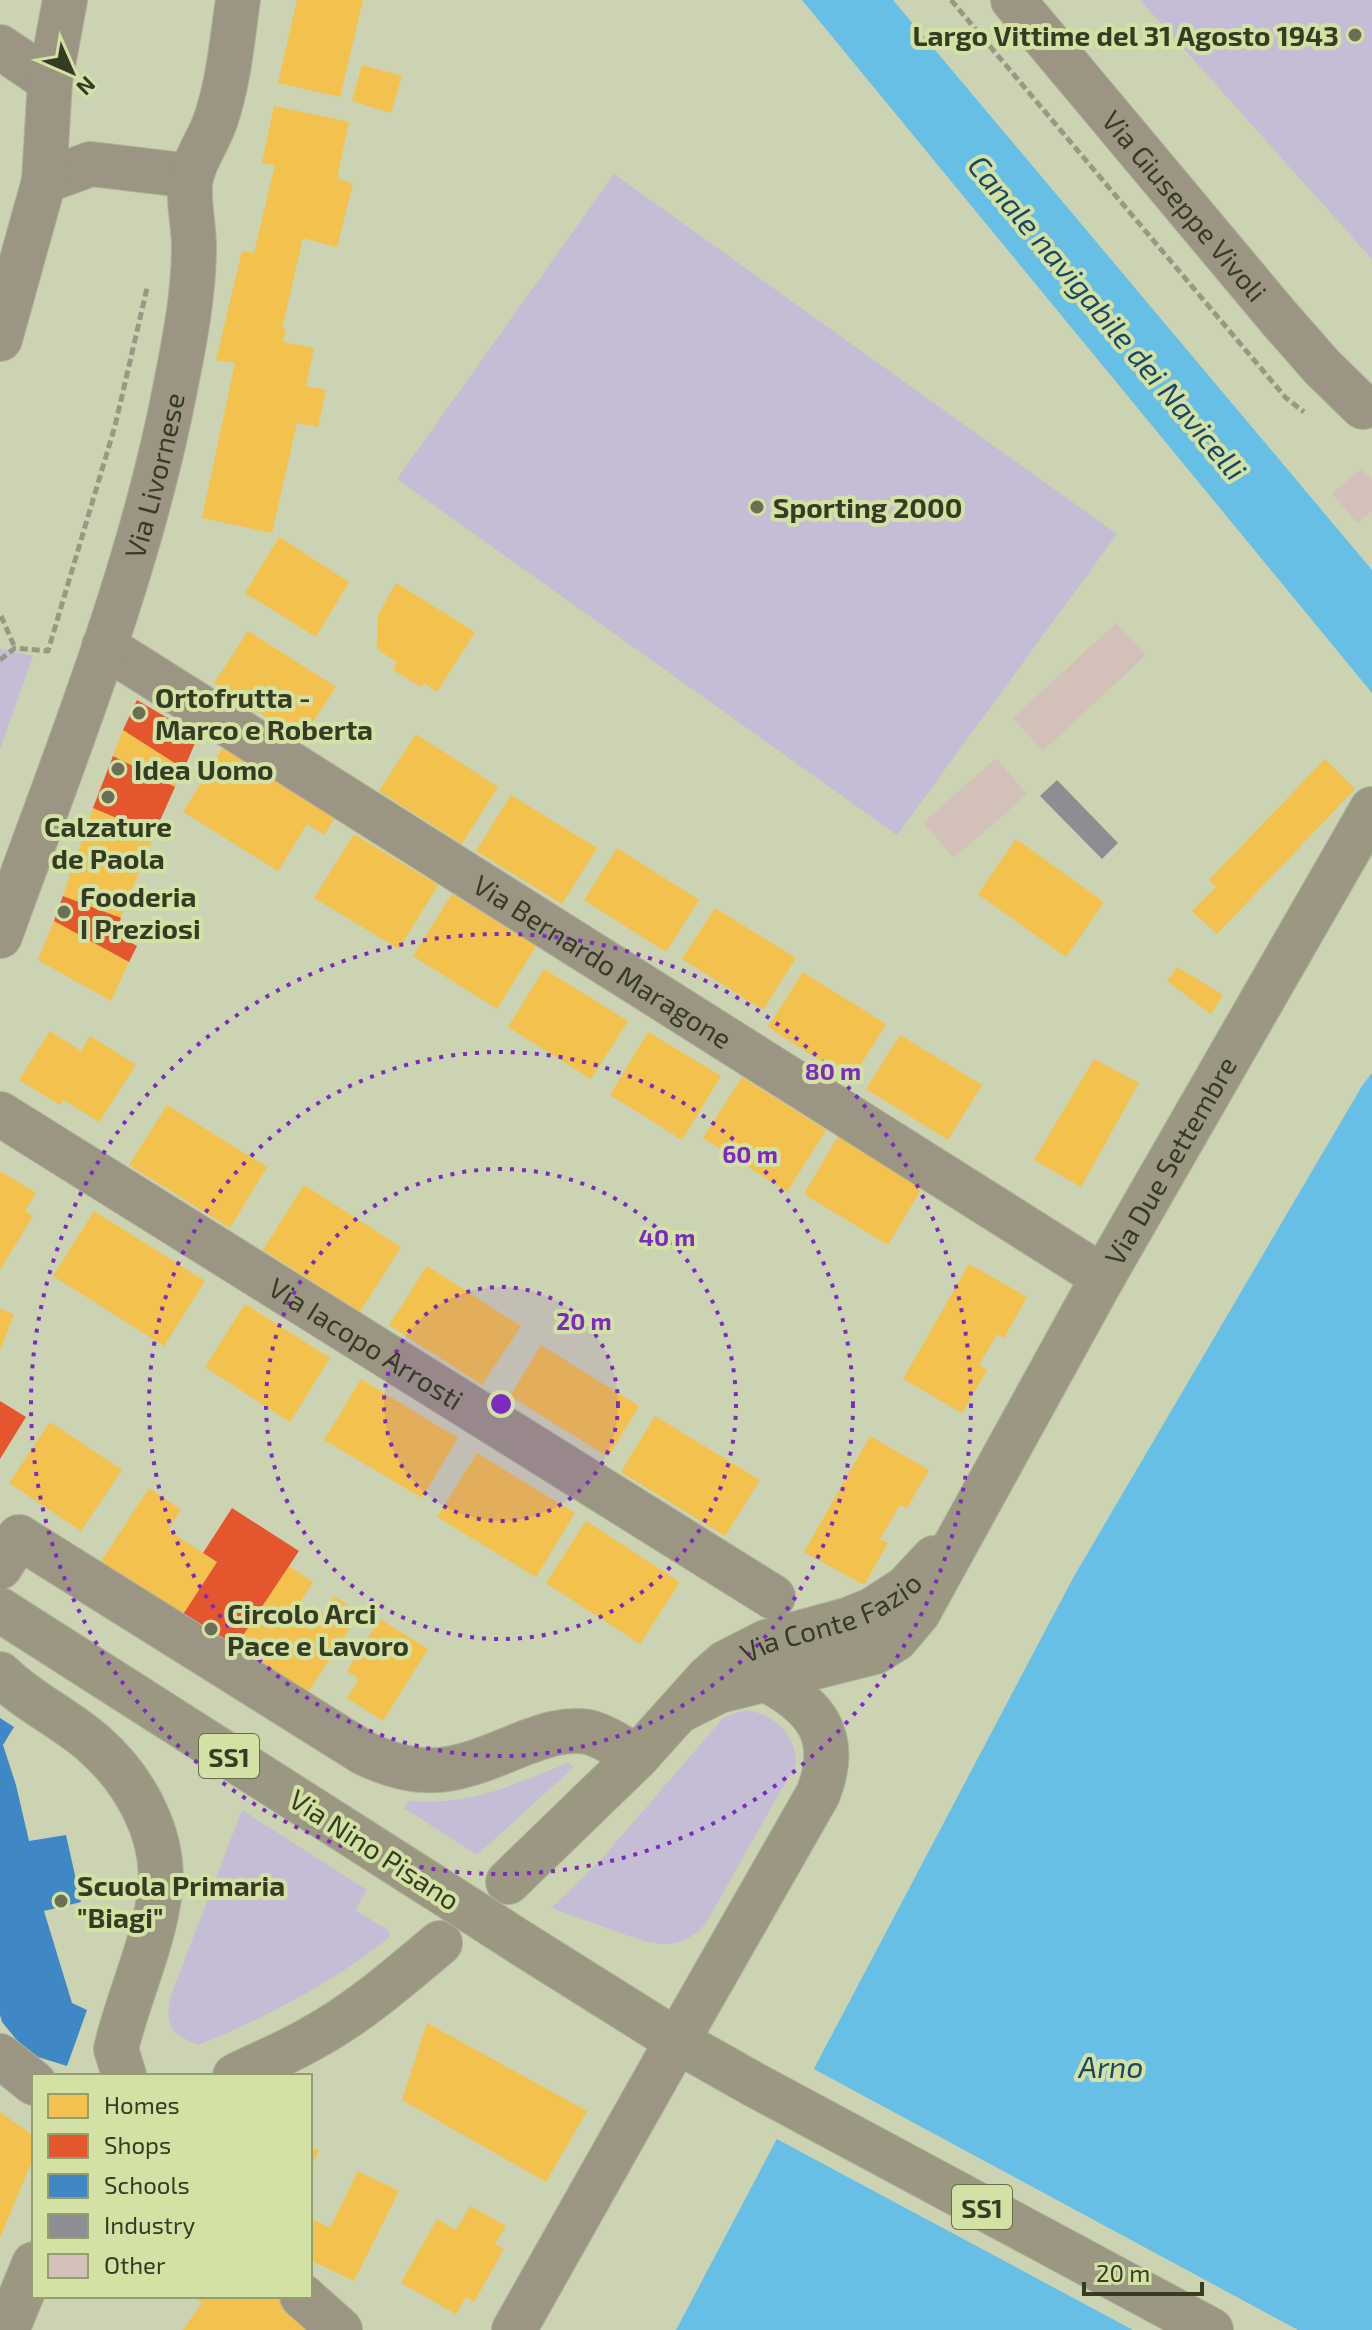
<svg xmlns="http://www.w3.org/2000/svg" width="1372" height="2330" font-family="'Exo 2',sans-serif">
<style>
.green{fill:#c5bcd5}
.water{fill:#68bfe6}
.pier{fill:#ccd3b2}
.homes{fill:#f2c14e}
.shops{fill:#e4572e}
.schools{fill:#3f88c5}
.industry{fill:#8d8d92}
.building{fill:#d3c0b9}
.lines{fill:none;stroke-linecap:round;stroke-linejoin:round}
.minor-casing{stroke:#acb298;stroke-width:46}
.major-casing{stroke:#acb298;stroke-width:46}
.path{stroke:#9a9785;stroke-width:5;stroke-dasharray:8 4;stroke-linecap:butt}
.minor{stroke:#9d9584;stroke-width:44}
.major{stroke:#9b9782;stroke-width:44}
.major-bridge-casing{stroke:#acb298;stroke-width:46;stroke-linecap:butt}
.major-bridge{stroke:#9b9782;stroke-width:44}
.ring{fill:none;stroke:#7b2cbf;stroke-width:4;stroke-dasharray:4 8}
.poi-dot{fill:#6a7055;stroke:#d3e1a5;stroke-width:3}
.labels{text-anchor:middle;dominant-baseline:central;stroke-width:8;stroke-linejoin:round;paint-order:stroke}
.shield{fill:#d3e1a5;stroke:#656d4a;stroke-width:2}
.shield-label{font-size:26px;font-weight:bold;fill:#363b23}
.poi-label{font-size:28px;font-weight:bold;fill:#363b23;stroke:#d3e1a5;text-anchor:start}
.street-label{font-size:28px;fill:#363b23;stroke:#d3e1a5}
.water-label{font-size:30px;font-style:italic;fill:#194865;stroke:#d3e1a5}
.centre{fill:#7b2cbf;stroke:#d3e1a5;stroke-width:4}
.ring-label{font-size:24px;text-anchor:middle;font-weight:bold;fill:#7b2cbf;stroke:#d3e1a5;stroke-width:8;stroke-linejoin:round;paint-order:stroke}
</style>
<rect width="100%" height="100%" fill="#ccd3b2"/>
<!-- green -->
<path class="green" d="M1140 0H1372V259Z
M614 174 1117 534 897 835 397 479Z
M0 649 33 656 0 749Z
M746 1710C775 1715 796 1733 796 1764L706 1923C677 1957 647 1942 612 1930 592 1923 572 1915 551 1908L600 1861 724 1717Z
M568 1763 574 1767 477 1855 404 1808 409 1801C473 1806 511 1785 568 1763Z
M242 1810 367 1890 355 1910 388 1930 390 1937C332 1983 267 2017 198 2045 172 2033 165 2028 170 1998Z"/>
<!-- water -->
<path class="water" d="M802 0H893L1372 570V693Z
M1372 1073V2330H676L1073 1578 1362 1086Z"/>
<!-- pier -->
<path class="pier" d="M810 2067 1298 2330H1133L773 2137Z"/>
<!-- homes -->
<path class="homes" d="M297 0H363L340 97 278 83Z
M362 65 402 76 391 113 352 101Z
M274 106 349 122 337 178 353 184 337 247 303 238 282 329H286L283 342 314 348 306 386 326 390 318 427 297 423 272 533 202 518 235 363 216 360 242 251 254 253 275 165 262 163Z
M279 537 349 582 316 637 245 593Z
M396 583 475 632 437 692 424 683 421 687 393 670 397 662 377 649 378 615Z
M248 631 336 687 301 740 214 683Z
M123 730 184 769 175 787 113 756Z
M416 734 498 787 462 844 379 791Z
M224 746 336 816 324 835 307 824 278 871 183 812Z
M1325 759 1355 789 1217 934 1192 911 1216 887 1209 880Z
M511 795 597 848 562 904 476 851Z
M93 808 154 834 121 918 63 896Z
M354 834 438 885 399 949 314 898Z
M1016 839 1104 902 1066 957 978 894Z
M617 848 699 900 666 952 584 900Z
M452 894 536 946 497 1009 413 956Z
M715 908 796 958 763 1010 682 959Z
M54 921 129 962 111 1001 38 960Z
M1177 967 1223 995 1211 1014 1167 981Z
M544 969 628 1021 591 1079 508 1027Z
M803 972 886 1024 851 1080 768 1027Z
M50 1031 81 1051 90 1036 136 1065 99 1122 64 1100 60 1105 19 1080Z
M648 1032 721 1076 682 1140 610 1095Z
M900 1035 982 1085 948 1140 866 1089Z
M1094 1059 1139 1083 1081 1187 1034 1160Z
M742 1077 826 1130 787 1192 703 1138Z
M167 1105 267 1167 230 1228 129 1165Z
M838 1136 923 1186 888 1245 804 1194Z
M0 1171 36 1193 25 1211 33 1216 0 1270Z
M304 1185 401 1247 360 1312 263 1250Z
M94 1211 205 1281 164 1346 53 1276Z
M969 1264 1027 1297 1004 1338 997 1334 979 1365 987 1370 962 1413 903 1379Z
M427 1266 521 1326 482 1385 389 1325Z
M245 1304 330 1358 290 1422 205 1367Z
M0 1309 14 1314 0 1351Z
M541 1345 639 1406 608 1457 510 1396Z
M361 1379 458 1438 422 1498 324 1440Z
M655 1416 760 1480 725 1536 621 1472Z
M50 1422 122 1470 81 1531 9 1483Z
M870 1436 929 1470 907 1508 900 1505 880 1539 888 1543 864 1585 804 1552Z
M477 1453 575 1513 536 1577 437 1517Z
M149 1488 181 1510 168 1530 217 1562 182 1616 100 1563Z
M586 1521 680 1582 640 1644 546 1583Z
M289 1566 313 1582 290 1617 312 1630 334 1596 360 1613 306 1695 234 1649Z
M380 1619 428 1649 383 1721 347 1698 359 1679 347 1671Z
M427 2023 587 2111 546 2182 402 2100Z
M0 2112 34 2136V2156L0 2238Z
M310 2147 319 2150 310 2171Z
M358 2171 399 2191 354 2281 310 2260V2218L330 2228Z
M470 2206 506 2226 495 2244 504 2249 474 2302 466 2297 456 2314 401 2283 437 2219 456 2230Z
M193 2296H276L316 2330H183L202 2303Z"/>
<!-- shops -->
<path class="shops" d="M137 700 198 736 184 769 123 730Z
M113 756 175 787 154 834 93 808Z
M63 896 121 918 115 934 137 946 129 962 54 921Z
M0 1401 26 1417 0 1459Z
M232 1508 299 1551 234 1649 182 1616 217 1562 203 1553Z"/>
<!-- schools -->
<path class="schools" d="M0 1718 14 1727 3 1745 16 1785 29 1841 66 1835 81 1902 44 1911 72 2003 87 2010 67 2066 38 2057 20 2044 2 2022 0 2015Z"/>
<!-- industry -->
<path class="industry" d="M1057 780 1118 843 1102 859 1040 796Z"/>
<!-- building -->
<path class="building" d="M1362 468 1372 481V511L1357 523 1332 493Z
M1116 623 1146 655 1043 751 1013 718Z
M996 758 1027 794 954 858 923 823Z"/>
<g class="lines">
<!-- minor casing -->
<g class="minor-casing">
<g id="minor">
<path id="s1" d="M1013 0 1279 318 1322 367 1363 407"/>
<path d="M0 47 50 81"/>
<path d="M44 181 91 164 191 176"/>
<path d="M0 339 44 181 50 81 65 0"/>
<path id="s2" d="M104 646 1103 1277"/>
<path id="s3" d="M0 936C65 755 140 574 176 384 185 339 194 292 194 246 194 226 186 192 192 174 197 155 210 138 216 119 229 80 232 40 238 0"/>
<path id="s4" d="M0 1114 773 1597"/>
<path d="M0 1567 19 1537 364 1753C428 1784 461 1769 522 1744 543 1736 565 1728 588 1732 605 1736 622 1748 637 1757"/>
<path d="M0 2056 34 2083"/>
<path d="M302 2296 340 2330"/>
<path d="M514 2330 677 2041"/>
</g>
</g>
<!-- major casing -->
<g class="major-casing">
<g id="major">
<path d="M0 1610 426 1882"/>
<path d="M0 1674C28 1702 65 1718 94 1744 134 1779 166 1835 160 1890 154 1944 128 1997 116 2049L124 2075"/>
<path id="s5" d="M681 1710 719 1691 875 1652 896 1639 918 1613 1103 1277 1372 809"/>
<path id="s6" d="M508 1882 637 1757 708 1678 725 1663 766 1642 847 1620 872 1610 906 1588 934 1558"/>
<path d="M521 1943 677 2041 753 2084 1211 2330"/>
<path d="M677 2041 818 1794C841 1736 815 1705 765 1679"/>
<path d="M235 2076C261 2063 289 2052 314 2037 360 2012 400 1976 440 1943"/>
<path d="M7 2330 34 2264"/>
</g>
</g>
<!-- path -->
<path class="path" d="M951 0 1286 398 1304 412
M1 616 15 648
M0 660 15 648 48 651 115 426 147 288"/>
<!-- minor -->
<use href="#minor" class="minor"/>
<!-- major -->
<use href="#major" class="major"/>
<!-- major-bridge casing -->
<g class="major-bridge-casing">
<path id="major-bridge" d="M426 1882 521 1943"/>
</g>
<!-- major-bridge -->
<use href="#major-bridge" class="major-bridge"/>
</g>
<!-- distance rings -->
<circle cx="501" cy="1404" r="117" fill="#7b2cbf" fill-opacity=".12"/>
<g class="ring">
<circle cx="501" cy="1404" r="117"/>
<circle cx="501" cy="1404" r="235"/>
<circle cx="501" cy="1404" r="352"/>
<circle cx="501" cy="1404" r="470"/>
</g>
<!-- markers -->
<g class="poi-dot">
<circle cx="1355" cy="35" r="8"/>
<circle cx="757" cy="507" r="8"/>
<circle cx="139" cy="713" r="8"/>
<circle cx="118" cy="769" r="8"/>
<circle cx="108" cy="797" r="8"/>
<circle cx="64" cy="912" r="8"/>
<circle cx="211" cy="1629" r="8"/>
<circle cx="61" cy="1901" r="8"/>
</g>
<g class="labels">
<!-- shield labels -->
<g class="shield">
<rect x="199" y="1734" width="60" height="44" rx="6"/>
<rect x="952" y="2185" width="60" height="44" rx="6"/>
</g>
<g class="shield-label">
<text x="229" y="1756">SS1</text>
<text x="982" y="2207">SS1</text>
</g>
<!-- poi labels -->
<g class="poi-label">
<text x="1339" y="35" text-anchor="end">Largo Vittime del 31 Agosto 1943</text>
<text x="773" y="507">Sporting 2000</text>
<text x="155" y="697">Ortofrutta -<tspan x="155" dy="32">Marco e Roberta</tspan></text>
<text x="134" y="769">Idea Uomo</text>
<text x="108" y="826" text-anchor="middle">Calzature<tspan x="108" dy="32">de Paola</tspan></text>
<text x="80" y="896">Fooderia<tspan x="80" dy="32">I Preziosi</tspan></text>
<text x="227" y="1613">Circolo Arci<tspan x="227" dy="32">Pace e Lavoro</tspan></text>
<text x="77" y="1885">Scuola Primaria<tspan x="77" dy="32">"Biagi"</tspan></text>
</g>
<!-- street labels -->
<g class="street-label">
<text stroke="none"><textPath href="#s1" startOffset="268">Via Giuseppe Vivoli</textPath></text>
<text stroke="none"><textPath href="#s3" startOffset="486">Via Livornese</textPath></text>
<text stroke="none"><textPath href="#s2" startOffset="590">Via Bernardo Maragone</textPath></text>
<text stroke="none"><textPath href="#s5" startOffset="780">Via Due Settembre</textPath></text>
<text stroke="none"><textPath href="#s4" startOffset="432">Via Iacopo Arrosti</textPath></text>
<text stroke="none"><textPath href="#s6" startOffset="424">Via Conte Fazio</textPath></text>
<text transform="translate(375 1849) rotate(33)">Via Nino Pisano</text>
</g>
<!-- water labels -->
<g class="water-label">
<text transform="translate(1108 317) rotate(50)">Canale navigabile dei Navicelli</text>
<text x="1111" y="2066">Arno</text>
</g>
</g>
<circle cx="501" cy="1404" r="12" class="centre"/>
<g class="ring-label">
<text x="833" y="1080">80 m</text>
<text x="750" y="1163">60 m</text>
<text x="667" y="1246">40 m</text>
<text x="584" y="1330">20 m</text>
</g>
<!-- legend -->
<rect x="32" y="2074" width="280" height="224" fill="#d3e1a5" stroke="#949f71" stroke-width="2"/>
<rect x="48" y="2094" width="40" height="24" fill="#f2c14e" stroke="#949f71" stroke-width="2"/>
<text x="104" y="2114" font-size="24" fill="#363b23">Homes</text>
<rect x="48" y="2134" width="40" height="24" fill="#e4572e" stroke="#949f71" stroke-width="2"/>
<text x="104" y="2154" font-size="24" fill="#363b23">Shops</text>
<rect x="48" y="2174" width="40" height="24" fill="#3f88c5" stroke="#949f71" stroke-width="2"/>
<text x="104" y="2194" font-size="24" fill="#363b23">Schools</text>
<rect x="48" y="2214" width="40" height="24" fill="#8d8d92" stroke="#949f71" stroke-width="2"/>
<text x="104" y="2234" font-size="24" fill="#363b23">Industry</text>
<rect x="48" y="2254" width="40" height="24" fill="#d3c0b9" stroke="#949f71" stroke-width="2"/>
<text x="104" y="2274" font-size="24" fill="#363b23">Other</text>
<!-- north arrow -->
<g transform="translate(72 72) rotate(135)" stroke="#d3e1a5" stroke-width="6" paint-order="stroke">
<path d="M0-6L14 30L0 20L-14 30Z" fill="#363b23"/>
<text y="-12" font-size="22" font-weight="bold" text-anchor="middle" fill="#363b23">N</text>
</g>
<!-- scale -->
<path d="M1084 2282v12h118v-12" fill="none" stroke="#363b23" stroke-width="4"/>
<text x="1096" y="2282" font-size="24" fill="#363b23" stroke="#d3e1a5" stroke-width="6" paint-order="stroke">20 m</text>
</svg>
